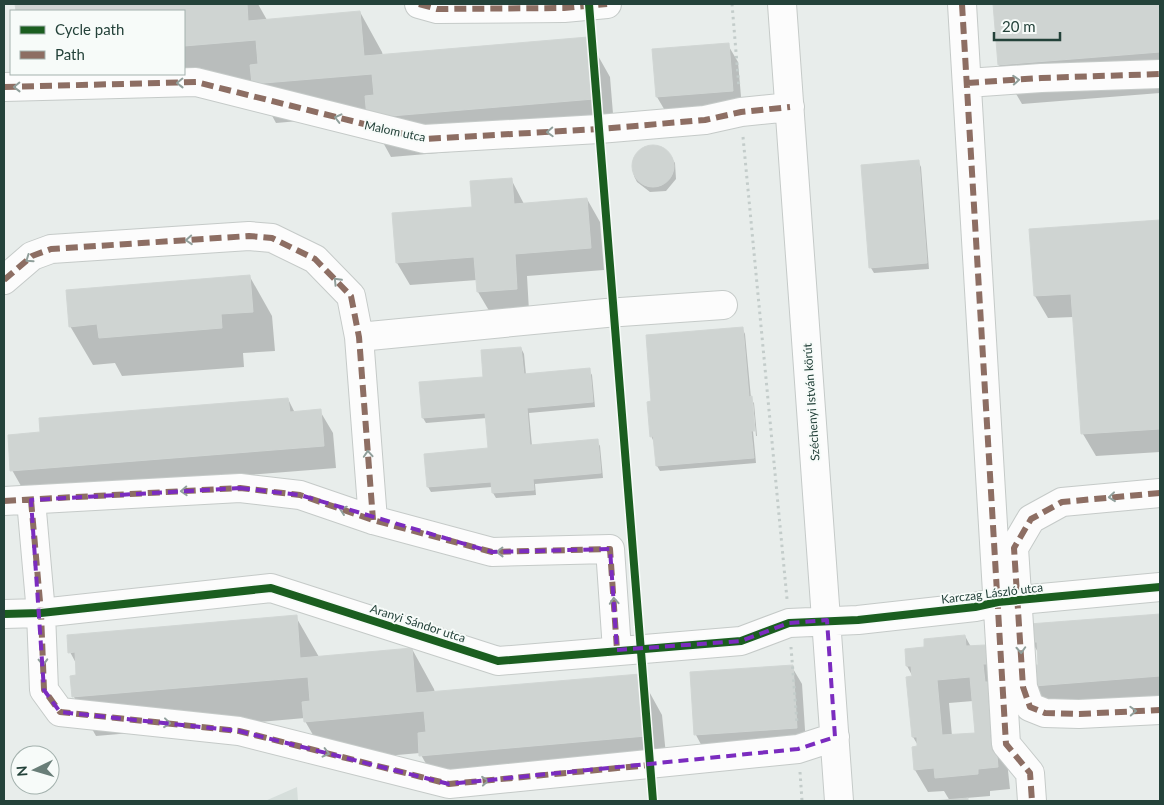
<svg xmlns="http://www.w3.org/2000/svg" width="1164" height="805" font-family="Lato,sans-serif">
<style>
.built{fill:#d6dedb}
.shadow{fill:#0003;fill-rule:evenodd}
.building{fill:#cfd4d2;stroke:#d1d6d4;fill-rule:evenodd}
.lines{fill:none;stroke-linecap:round;stroke-linejoin:round}
.minor-casing{stroke:#c5cac8;stroke-width:30}
.path{stroke:#c3ccca;stroke-width:3;stroke-dasharray:2.5 4;stroke-linecap:butt}
.minor{stroke:#fcfcfc;stroke-width:28}
.quiet{stroke:#8d6e63;stroke-width:6;stroke-dasharray:12 6;stroke-linecap:butt}
.cycleway-casing{stroke:#f7fbf9;stroke-width:11}
.cycleway{stroke:#1b5e20;stroke-width:8}
.oneway{stroke:#909f9b}
.marked{fill:none;stroke:#7b2cbf;stroke-width:4;stroke-dasharray:10 6;stroke-linejoin:round}
.labels{text-anchor:middle;dominant-baseline:central;stroke-width:4;stroke-linejoin:round;paint-order:stroke}
.street-label{font-size:12px;fill:#24423a;stroke:#f7fbf9}
</style>
<rect width="100%" height="100%" fill="#e8edeb"/>
<!-- built -->
<path class="built" d="M297 787 298 801H265Z"/>
<!-- shadow -->
<path class="shadow" d="M17 4H258L267 20 360 12 382 52 383 56 588 38 610 77 615 138 391 157 368 115 276 123 253 81 44 99 184 74V11H17Z
M994 4H1160V93L1022 104 999 65Z
M728 45 738 62 742 108 667 114 657 97Z
M659 146 671 157 675 163 676 179 666 191 650 192 637 182 634 176 633 160 643 148Z
M918 161 921 167 929 269 874 273 871 268Z
M511 179 524 204 587 199 600 222 604 270 527 276 529 311 491 314 478 292 477 280 410 285 397 263Z
M1160 221V452L1096 456 1083 434 1074 317 1048 318 1035 296 1031 231Z
M250 277 272 316 275 351 243 353 244 367 122 376 115 363 93 365 70 326Z
M742 328 745 334 751 398 753 401 750 399 756 463 660 471 657 466 654 442 651 436 653 402Z
M521 348 524 354 526 375 589 370 592 375 595 407 529 413 532 446 597 441 600 446 603 478 535 484 536 495 496 498 493 493 492 487 431 492 428 487 489 449 487 418 426 423 423 418 484 378Z
M288 399 295 413 320 411 333 433 336 468 25 493 12 470Z
M753 402 754 403 757 436H756Z
M1160 615V717L1058 725 1036 686 1040 666 1039 654 1032 642 1030 626Z
M296 617 319 657 412 649 434 689 435 693 640 675 662 715 668 775 443 794 420 753 328 761 305 721V718L96 736 74 697 78 676 77 665 70 652Z
M965 636 971 647 984 646 997 668 1010 789 990 791V796L966 798 968 801H947H950L944 791 928 792 915 770 919 747 913 737V677L907 666 926 649ZM973 701 976 734 952 736 949 703Z
M792 667 802 684 806 745 705 752 696 735 691 673Z"/>
<!-- building -->
<path class="building" d="M15 4H247L248 21 360 11 364 56 588 37 594 99 367 118 365 96 374 95 372 74 252 84 250 65 258 64 256 40 184 46V11H16Z
M993 4H1160V52L998 65Z
M729 43 733 91 656 97 652 49Z
M632 166a21 21 0 1 1 42 0a21 21 0 1 1-42 0Z
M919 160 927 263 869 268 861 165Z
M512 178 514 204 587 198 591 248 515 254 517 289 477 292 474 257 396 263 392 213 472 207 470 181Z
M1160 220V439V429L1081 434 1071 294 1034 296 1029 229Z
M250 275 253 312 221 314 222 328 99 338 97 324 69 327 66 290Z
M743 327 749 397 752 396 755 431H751L754 458 656 466 653 436 650 437 647 402 651 401 646 335Z
M521 347 524 374 590 368 593 402 527 408 530 445 598 439 601 473 533 479 534 490 492 493 491 482 427 487 424 454 488 448 485 413 422 418 419 382 483 377 481 350Z
M288 398 290 412 321 409 324 446 10 471 8 435 40 432 39 418Z
M1160 614V676L1034 686 1032 665H1038L1037 642H1030L1029 624Z
M297 615 300 658 412 648 416 693 640 674 646 736 419 756 418 733 426 732 424 711 304 722 302 702 310 701 308 677 72 697 70 676 76 675 75 652 68 653 67 635Z
M965 635 966 646 985 645 987 664H983L985 682H991L993 699 988 700 989 712 994 711 996 734 990 735 991 744H996L998 767 978 769V774L935 778 934 768 914 770 912 747 917 746V737H912L906 677 912 676 911 666H906L905 649 924 647V639ZM970 677 975 733 942 735 937 680Z
M793 665 797 728 694 735 690 672Z
M968 798V801H932Z"/>
<g class="lines">
<!-- minor casing -->
<g class="minor-casing">
<path id="minor" d="M419 4 437 9 564 8 607 4
M782 4 839 801
M962 4 1006 744 1030 773 1032 801
M967 83 1041 78 1160 74
M4 87 196 82 424 139 599 129 705 120 741 112 790 107
M4 280 32 256 51 249 249 236 272 238 315 259 351 296 359 337 373 520
M359 337 606 313 723 305
M1160 493 1062 502 1031 519 1014 548 1023 687 1030 707 1045 713 1079 714 1160 710
M31 500 41 613 44 690 60 712 239 731 449 784 798 749 835 737
M4 501 240 488 300 495 373 520 492 552 610 549 617 650
M4 614 41 613 271 588 498 661 741 641 789 623 858 620 975 607 998 602 1160 587"/>
</g>
<!-- path -->
<path class="path" d="M732 4 739 88
M743 137 787 599
M791 647 797 723
M800 772 802 801"/>
<!-- minor -->
<use href="#minor" class="minor"/>
<!-- quiet -->
<path class="quiet" d="M419 4 437 9 564 8 607 4
M962 4 1006 744 1030 773 1032 801
M967 83 1041 78 1160 74
M4 87 196 82 424 139 599 129 705 120 741 112 790 107
M4 280 32 256 51 249 249 236 272 238 315 259 351 296 359 337 373 520
M1160 493 1062 502 1031 519 1014 548 1023 687 1030 707 1045 713 1079 714 1160 710
M31 500 41 613 44 690 60 712 239 731 449 784 650 765
M4 501 240 488 300 495 373 520 492 552 610 549 617 650H613"/>
<!-- cycleway casing -->
<g class="cycleway-casing">
<path id="cycleway" d="M589 4 653 801
M4 614 41 613 271 588 498 661 741 641 789 623 858 620 975 607 998 602 1160 587"/>
</g>
<!-- cycleway -->
<use href="#cycleway" class="cycleway"/>
</g>
<!-- one-way arrows -->
<defs><path id="oneway-chevron" d="M-2-3.5L2.5 0L-2 3.5" fill="none" stroke-width="1.6" stroke-linecap="round" stroke-linejoin="round" transform="scale(1.25)"/></defs>
<g class="oneway">
<use href="#oneway-chevron" transform="translate(1016 80) rotate(-4)"/>
<use href="#oneway-chevron" transform="translate(180 83) rotate(179)"/>
<use href="#oneway-chevron" transform="translate(17 87) rotate(179)"/>
<use href="#oneway-chevron" transform="translate(338 118) rotate(-166)"/>
<use href="#oneway-chevron" transform="translate(550 132) rotate(177)"/>
<use href="#oneway-chevron" transform="translate(189 240) rotate(176)"/>
<use href="#oneway-chevron" transform="translate(29 259) rotate(145)"/>
<use href="#oneway-chevron" transform="translate(337 281) rotate(-134)"/>
<use href="#oneway-chevron" transform="translate(368 454) rotate(-94)"/>
<use href="#oneway-chevron" transform="translate(184 491) rotate(177)"/>
<use href="#oneway-chevron" transform="translate(1112 497) rotate(174)"/>
<use href="#oneway-chevron" transform="translate(343 510) rotate(-161)"/>
<use href="#oneway-chevron" transform="translate(500 552) rotate(179)"/>
<use href="#oneway-chevron" transform="translate(614 601) rotate(-94)"/>
<use href="#oneway-chevron" transform="translate(1021 650) rotate(87)"/>
<use href="#oneway-chevron" transform="translate(43 662) rotate(88)"/>
<use href="#oneway-chevron" transform="translate(1133 711) rotate(-3)"/>
<use href="#oneway-chevron" transform="translate(167 723) rotate(6)"/>
<use href="#oneway-chevron" transform="translate(326 753) rotate(14)"/>
<use href="#oneway-chevron" transform="translate(485 781) rotate(-5)"/>
</g>
<!-- marked area -->
<path class="marked" d="M240 488 300 495 492 552 610 549 617 650 741 641 789 623 827 620 835 737 798 749 449 784 239 731 60 712 44 690 31 500Z"/>
<g class="labels">
<!-- street labels -->
<g class="street-label">
<text transform="translate(395 131) rotate(12)">Malom utca</text>
<text transform="translate(811 402) rotate(-94)">Széchenyi István körút</text>
<text transform="translate(992 593) rotate(-7)">Karczag László utca</text>
<text transform="translate(418 623) rotate(18)">Aranyi Sándor utca</text>
</g>
</g>
<!-- border -->
<rect width="1164" height="805" fill="none" stroke="#24423a" stroke-width="10"/>
<!-- legend -->
<rect x="10" y="10" width="175" height="65" fill="#f7fbf9" stroke="#a3b1ad"/>
<rect x="20" y="26" width="25" height="8" fill="#1b5e20" stroke="#a3b1ad"/>
<text x="55" y="35" font-size="15" fill="#24423a">Cycle path</text>
<rect x="20" y="51" width="25" height="8" fill="#8d6e63" stroke="#a3b1ad"/>
<text x="55" y="60" font-size="15" fill="#24423a">Path</text>
<!-- north arrow -->
<g transform="translate(35 770) rotate(265)"><circle r="24" fill="#f7fbf9" stroke="#a3b1ad"/>
<path d="M0-4L9 19L0 12L-9 19Z" fill="#697e78"/>
<text y="-8" font-size="14" font-weight="bold" text-anchor="middle" fill="#24423a">N</text>
</g>
<!-- scale -->
<path d="M994 32v8h66v-8" fill="none" stroke="#24423a" stroke-width="2.5"/>
<text x="1002" y="32" font-size="15" fill="#24423a" stroke="#f7fbf9" stroke-width="4" paint-order="stroke">20 m</text>
</svg>
